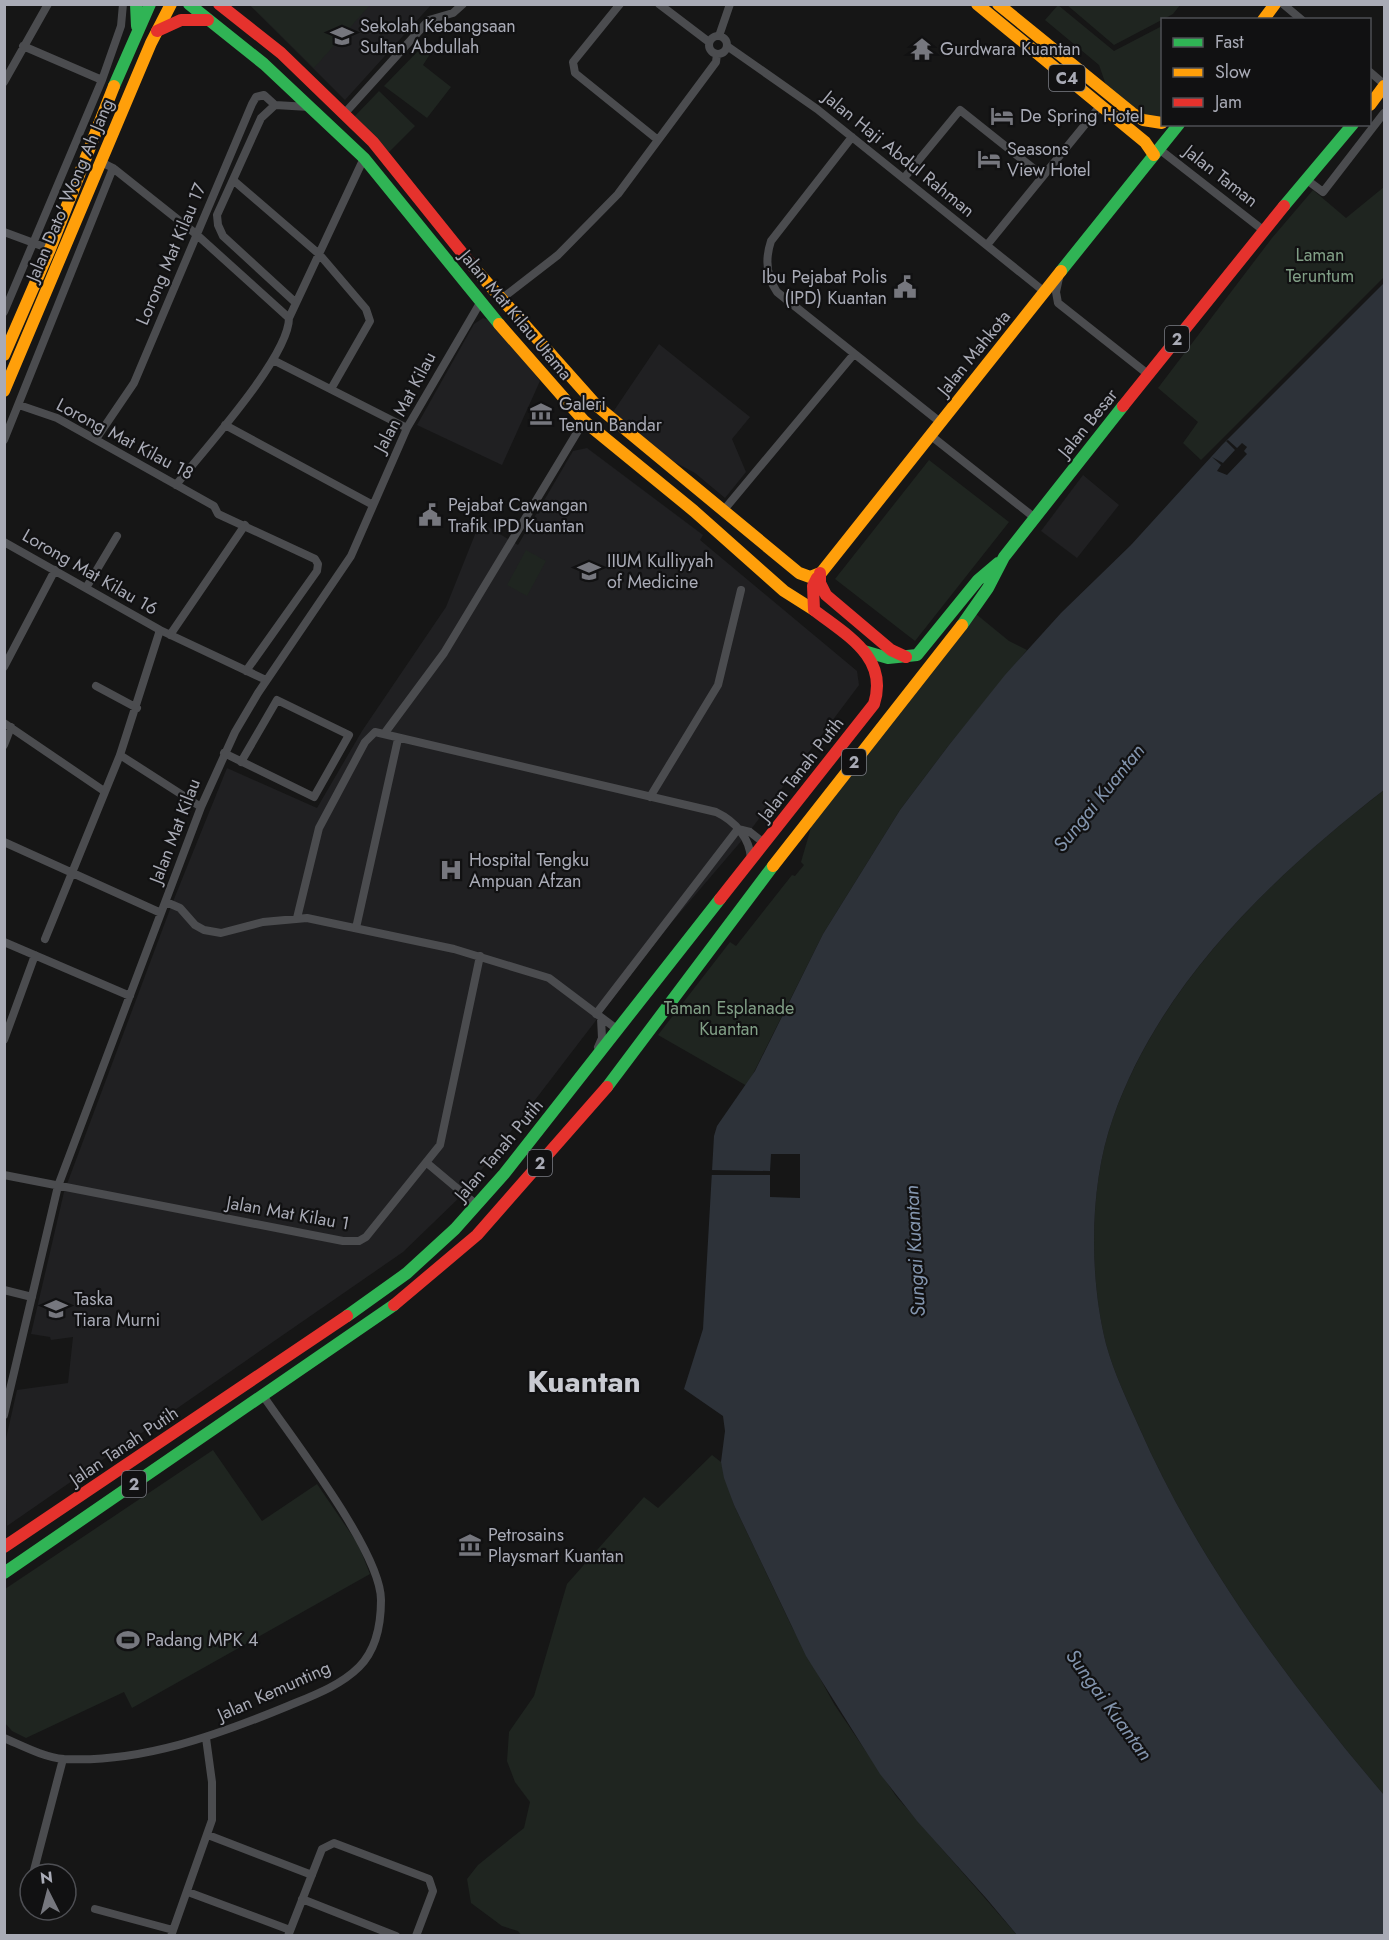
<svg xmlns="http://www.w3.org/2000/svg" width="1389" height="1940" font-family="Jost,sans-serif">
<style>
.built{fill:#202022}
.green{fill:#1f2520}
.water{fill:#2d3239}
.pier{fill:#161616}
.lines{fill:none;stroke-linecap:round;stroke-linejoin:round}
.street{stroke:#4b4c4f;stroke-width:8}
.fast{stroke:#30b455;stroke-width:12}
.slow{stroke:#ff9f0a;stroke-width:12}
.jam{stroke:#e5322d;stroke-width:12}
.labels{text-anchor:middle;dominant-baseline:central;stroke-width:4.5;stroke-linejoin:round;paint-order:stroke}
.shield{fill:#111112;stroke:#7b7d85;stroke-width:1.5}
.shield-label{font-size:16px;font-weight:bold;fill:#a9abb6}
.poi-label{font-size:18px;fill:#a9abb6;stroke:#111112;text-anchor:start}
.street-label{font-size:18px;fill:#a9abb6;stroke:#111112}
.park-label{font-size:18px;fill:#819f86;stroke:#111112}
.water-label{font-size:20px;font-style:italic;fill:#8395ae;stroke:#111112}
.town-label{font-size:30px;font-weight:bold;fill:#c9cbd2;stroke:#111112}
</style>
<rect width="100%" height="100%" fill="#161616"/>
<!-- built -->
<path class="built" d="M250 5H431L345 100Z
M483 318 494 322 540 381 502 465 417 425 474 324Z
M659 344 750 417 732 439 746 472 725 498 695 473 669 459 613 412Z
M587 448 703 535 700 540 857 671 859 685 749 832 666 929 463 1194 403 1252 7 1526 5 1443 17 1390 68 1383 73 1337 51 1340 50 1337 31 1334 64 1192 172 904 227 768 317 808 362 731 446 607 480 522 518 545 573 451Z
M1083 475 1119 505 1077 558 1041 531Z"/>
<!-- green -->
<path class="green" d="M250 5H370L314 68Z
M1058 5 1114 51 1162 26V120L1148 119 1106 85 1099 65 1045 20Z
M1067 5H1180L1173 14 1114 45Z
M420 49 430 54 423 65 451 87 427 118 384 86Z
M379 91 415 126 389 152 354 117Z
M1384 187V277L1201 460 1183 443 1198 422 1158 388 1272 238 1313 190 1346 218Z
M929 460 1009 522 915 641 835 579Z
M526 550 546 561 527 596 507 585Z
M976 614 1009 641 1027 650 949 745 900 810 823 934 747 1086 658 1035 730 942 736 946 792 875 795 876 804 865 801 862 812 824Z
M1384 790V1795C1290 1684 1198 1562 1139 1427 1127 1400 1114 1373 1106 1344 1089 1276 1089 1185 1113 1118 1161 982 1273 876 1384 790Z
M213 1450 262 1521 317 1484 358 1544 370 1574 132 1708 124 1692 26 1738 12 1731 5 1723V1589Z
M712 1455 721 1462 734 1505 792 1627 834 1704 896 1796 1017 1935H521L518 1931 502 1926 471 1903 467 1879 478 1865 524 1828 530 1802 515 1782 507 1761 509 1732 534 1696 567 1584 644 1497 658 1508Z"/>
<!-- water -->
<path class="water" d="M1384 283V790C1273 876 1160 983 1113 1118 1089 1185 1089 1276 1106 1344 1114 1373 1127 1400 1139 1427 1198 1562 1290 1684 1384 1795V1935H1017L986 1898 917 1821 880 1774 806 1656 734 1505 724 1478 721 1462 725 1431 723 1416 684 1389 703 1329 714 1136 717 1126 755 1071 823 934 900 810 949 745 1005 675 1061 613 1131 545 1222 445Z"/>
<!-- pier -->
<path class="pier" d="M1228 440 1237 448 1242 443 1247 447 1244 451 1247 454 1227 475 1217 471 1221 465 1212 457 1223 463 1235 450 1226 441Z
M771 1154H800V1198L770 1197V1175H709V1170L770 1171Z"/>
<g class="lines">
<!-- street -->
<path class="street" d="M620 4 573 62 575 73 658 140
M659 4 709 42
M1283 4 1302 20
M709 45a9 9 0 1 1 18 0a9 9 0 1 1-18 0Z
M719 36 730 4
M23 46 102 80
M727 46 817 109 1046 293
M1370 72 1384 84
M4 82 48 4
M344 114 429 20 453 13 463 4
M852 137 771 241C765 259 766 276 777 292L940 422
M1159 149 1263 230
M103 163 113 168 196 234 289 318
M904 178 960 110 1043 176
M233 180 319 254 366 309 370 321 331 389
M1307 180 1323 192 1384 113
M4 232 50 249
M987 245 1101 105
M1059 278 1056 292 1058 303 1149 375
M500 300 558 255 618 194 716 62 717 54
M296 303 223 236 218 225 217 215 261 118 275 105 309 107
M4 312 102 80 121 26 123 4
M273 360 407 428
M19 405 57 418 214 506 218 514 315 559 318 564 317 571 246 671
M225 425 373 505
M930 435 1035 518
M96 439 134 383 252 104 256 97 264 95 275 105
M4 440 113 168
M176 485C203 451 289 357 289 318L364 158
M723 511 854 354
M4 542 160 630 266 680
M86 588 117 536
M170 635 245 525
M4 667 55 570
M96 686 137 708
M4 723 104 791
M384 734 444 653 584 421
M4 745 11 727
M224 753 314 797 349 735 277 700 241 762
M120 755 201 807
M650 797 718 685 741 590
M738 829 750 832 765 844
M4 842 161 913
M166 902 180 908 195 925 204 930 221 933 263 922 307 918 454 949 549 978 618 1030
M297 918 319 828 365 742 375 732 716 812C735 821 750 838 751 859
M356 928 398 739
M45 939 120 755 160 630
M4 942 130 996
M596 1014 738 829
M4 1040 35 955
M598 1047 602 1038 601 1018
M427 1163 477 1205
M4 1175 343 1241H359L366 1237 440 1145 480 956
M4 1290 32 1297
M4 1415 58 1186 201 807 235 732 258 693 351 556 407 428 480 303
M4 1738C23 1746 43 1757 64 1759 141 1763 218 1735 288 1706 312 1696 340 1686 359 1667 376 1650 381 1623 381 1600 381 1552 293 1440 264 1397
M208 1835 312 1875
M33 1874 63 1759
M188 1892 290 1930
M27 1895 30 1884
M302 1899 396 1936
M95 1909 173 1930
M171 1936 212 1820V1782L206 1738
M288 1936 322 1849 334 1843 429 1879 433 1891 416 1936"/>
<!-- fast -->
<path class="fast" d="M136 4 137 26
M189 4 264 64 364 158 499 324
M114 86 150 4
M1284 206 1353 124
M1061 271 1179 124
M962 625 988 588 1004 557 1123 406
M864 651 888 658 917 655 978 580 998 563
M607 1087 773 866
M347 1316 407 1273 455 1229 504 1174 720 899
M4 1573 394 1305"/>
<!-- slow -->
<path class="slow" d="M977 4 1145 142 1154 155
M998 4 1132 113 1143 120 1162 123
M1263 20 1275 4
M1370 105 1384 86
M475 269 597 406 799 573 810 577 820 573
M499 324 584 421 694 511 784 591 814 610
M4 355 50 249 114 86
M4 391 151 43 171 4
M817 578 1061 271
M773 866 962 625"/>
<!-- jam -->
<path class="jam" d="M219 4 281 53 373 142 475 269
M157 31 181 20H208
M1123 406 1284 206
M820 573V583L826 595 891 650 906 657
M720 899 874 704C889 657 846 635 814 610L813 586 817 578
M394 1305 477 1235 607 1087
M4 1547 347 1316"/>
</g>
<!-- icons -->
<defs>
<g id="school-bare" transform="scale(1.8)"><path d="M0-5L7-2L0 1L-7-2ZM-4 1L0 2.5L4 1V4Q0 6-4 4Z" fill="#76777e" stroke="#111112" stroke-width="2.5" paint-order="stroke"/></g>
<g id="temple-bare" transform="scale(1.8)"><path d="M0-6L5-2H3V0L6.5 2.5H4V6H1.5V3h-3V6H-4V2.5H-6.5L-3 0V-2H-5Z" fill="#76777e" stroke="#111112" stroke-width="2.5" paint-order="stroke"/></g>
<g id="hotel-bare" transform="scale(1.8)"><path d="M-6-4.5h1.5V1H6V5H4.5V3h-9V5H-6ZM-4 0a1.8 1.8 0 1 1 3.6 0ZM.5 0V-2.5h3Q6-2.5 6 0Z" fill="#76777e" stroke="#111112" stroke-width="2.5" paint-order="stroke"/></g>
<g id="civic-bare" transform="scale(1.8)"><path d="M-.6-6.5H3V-4.5H.6V-3L4-1V1h2V6H-6V1h2V-1L-.6-3ZM-1.2 2.5V6h2.4V2.5Z" fill="#76777e" stroke="#111112" stroke-width="2.5" paint-order="stroke"/></g>
<g id="museum-bare" transform="scale(1.8)"><path d="M0-6L6-3V-2H-6V-3ZM-5-1h2V3h-2ZM-1-1h2V3h-2ZM3-1h2V3H3ZM-6 4H6V6H-6Z" fill="#76777e" stroke="#111112" stroke-width="2.5" paint-order="stroke"/></g>
<g id="university-bare" transform="scale(1.8)"><path d="M0-5L7-2L0 1L-7-2ZM-4 1L0 2.5L4 1V4Q0 6-4 4Z" fill="#76777e" stroke="#111112" stroke-width="2.5" paint-order="stroke"/></g>
<g id="hospital-bare" transform="scale(1.8)"><path d="M-5-5h3v3.5h4V-5h3V5h-3V1.5h-4V5h-3Z" fill="#76777e" stroke="#111112" stroke-width="2.5" paint-order="stroke"/></g>
<g id="stadium-bare" transform="scale(1.8)"><path d="M0-5a6.5 5 0 1 0 0 10a6.5 5 0 1 0 0-10ZM-3.5-1.8h7v3.6h-7Z" fill="#76777e" stroke="#111112" stroke-width="2.5" paint-order="stroke"/></g>
</defs>
<g fill-rule="evenodd">
<use href="#school-bare" x="342" y="36"/>
<use href="#temple-bare" x="922" y="49"/>
<use href="#hotel-bare" x="1002" y="116"/>
<use href="#hotel-bare" x="989" y="159"/>
<use href="#civic-bare" x="905" y="287"/>
<use href="#museum-bare" x="541" y="414"/>
<use href="#civic-bare" x="430" y="515"/>
<use href="#university-bare" x="589" y="571"/>
<use href="#hospital-bare" x="451" y="870"/>
<use href="#school-bare" x="56" y="1309"/>
<use href="#museum-bare" x="470" y="1545"/>
<use href="#stadium-bare" x="128" y="1640"/>
</g>
<g class="labels">
<!-- shield labels -->
<g class="shield">
<rect x="1049" y="65" width="36" height="26" rx="4.5"/>
<rect x="1165" y="326" width="24" height="26" rx="4.5"/>
<rect x="842" y="749" width="24" height="26" rx="4.5"/>
<rect x="528" y="1150" width="24" height="26" rx="4.5"/>
<rect x="122" y="1471" width="24" height="26" rx="4.5"/>
</g>
<g class="shield-label">
<text x="1067" y="78">C4</text>
<text x="1177" y="339">2</text>
<text x="854" y="762">2</text>
<text x="540" y="1163">2</text>
<text x="134" y="1484">2</text>
</g>
<!-- poi labels -->
<g class="poi-label">
<text x="360" y="26">Sekolah Kebangsaan<tspan x="360" dy="21">Sultan Abdullah</tspan></text>
<text x="940" y="49">Gurdwara Kuantan</text>
<text x="1020" y="116">De Spring Hotel</text>
<text x="1007" y="149">Seasons<tspan x="1007" dy="21">View Hotel</tspan></text>
<text x="887" y="277" text-anchor="end">Ibu Pejabat Polis<tspan x="887" dy="21">(IPD) Kuantan</tspan></text>
<text x="559" y="404">Galeri<tspan x="559" dy="21">Tenun Bandar</tspan></text>
<text x="448" y="505">Pejabat Cawangan<tspan x="448" dy="21">Trafik IPD Kuantan</tspan></text>
<text x="607" y="561">IIUM Kulliyyah<tspan x="607" dy="21">of Medicine</tspan></text>
<text x="469" y="860">Hospital Tengku<tspan x="469" dy="21">Ampuan Afzan</tspan></text>
<text x="74" y="1299">Taska<tspan x="74" dy="21">Tiara Murni</tspan></text>
<text x="488" y="1535">Petrosains<tspan x="488" dy="21">Playsmart Kuantan</tspan></text>
<text x="146" y="1640">Padang MPK 4</text>
</g>
<!-- street labels -->
<g class="street-label">
<text transform="translate(899 154) rotate(39)">Jalan Haji Abdul Rahman</text>
<text transform="translate(1221 176) rotate(38)">Jalan Taman</text>
<text transform="translate(70 190) rotate(-67)">Jalan Dato' Wong Ah Jang</text>
<text transform="translate(171 254) rotate(-67)">Lorong Mat Kilau 17</text>
<text transform="translate(516 315) rotate(50)">Jalan Mat Kilau Utama</text>
<text transform="translate(974 353) rotate(-51)">Jalan Mahkota</text>
<text transform="translate(405 402) rotate(-62)">Jalan Mat Kilau</text>
<text transform="translate(1088 423) rotate(-51)">Jalan Besar</text>
<text transform="translate(125 439) rotate(28)">Lorong Mat Kilau 18</text>
<text transform="translate(90 572) rotate(30)">Lorong Mat Kilau 16</text>
<text transform="translate(801 769) rotate(-52)">Jalan Tanah Putih</text>
<text transform="translate(175 831) rotate(-69)">Jalan Mat Kilau</text>
<text transform="translate(499 1150) rotate(-50)">Jalan Tanah Putih</text>
<text transform="translate(288 1213) rotate(10)">Jalan Mat Kilau 1</text>
<text transform="translate(124 1446) rotate(-34)">Jalan Tanah Putih</text>
<text transform="translate(274 1691) rotate(-24)">Jalan Kemunting</text>
</g>
<!-- park labels -->
<g class="park-label">
<text x="1320" y="255">Laman<tspan x="1320" dy="21">Teruntum</tspan></text>
<text x="729" y="1008">Taman Esplanade<tspan x="729" dy="21">Kuantan</tspan></text>
</g>
<!-- water labels -->
<g class="water-label">
<text transform="translate(1099 798) rotate(-51)">Sungai Kuantan</text>
<text transform="translate(915 1251) rotate(-93)">Sungai Kuantan</text>
<text transform="translate(1109 1705) rotate(54)">Sungai Kuantan</text>
</g>
<!-- town labels -->
<g class="town-label">
<text x="584" y="1381">Kuantan</text>
</g>
</g>
<!-- border -->
<rect width="1389" height="1940" fill="none" stroke="#a9abb6" stroke-width="12"/>
<!-- legend -->
<rect x="1161" y="18" width="210" height="108" fill="#111112" stroke="#4e4f54" stroke-width="1.5"/>
<rect x="1173" y="38" width="30" height="9" fill="#30b455" stroke="#4e4f54" stroke-width="1.5"/>
<text x="1215" y="48" font-size="18" fill="#a9abb6">Fast</text>
<rect x="1173" y="68" width="30" height="9" fill="#ff9f0a" stroke="#4e4f54" stroke-width="1.5"/>
<text x="1215" y="78" font-size="18" fill="#a9abb6">Slow</text>
<rect x="1173" y="98" width="30" height="9" fill="#e5322d" stroke="#4e4f54" stroke-width="1.5"/>
<text x="1215" y="108" font-size="18" fill="#a9abb6">Jam</text>
<!-- north arrow -->
<g transform="translate(48 1892) rotate(354)"><circle r="28" fill="#111112" stroke="#4e4f54" stroke-width="1.5"/>
<path d="M0-4.5L10 22L0 15L-10 22Z" fill="#76777e"/>
<text y="-9" font-size="16" font-weight="bold" text-anchor="middle" fill="#a9abb6">N</text>
</g>
</svg>
